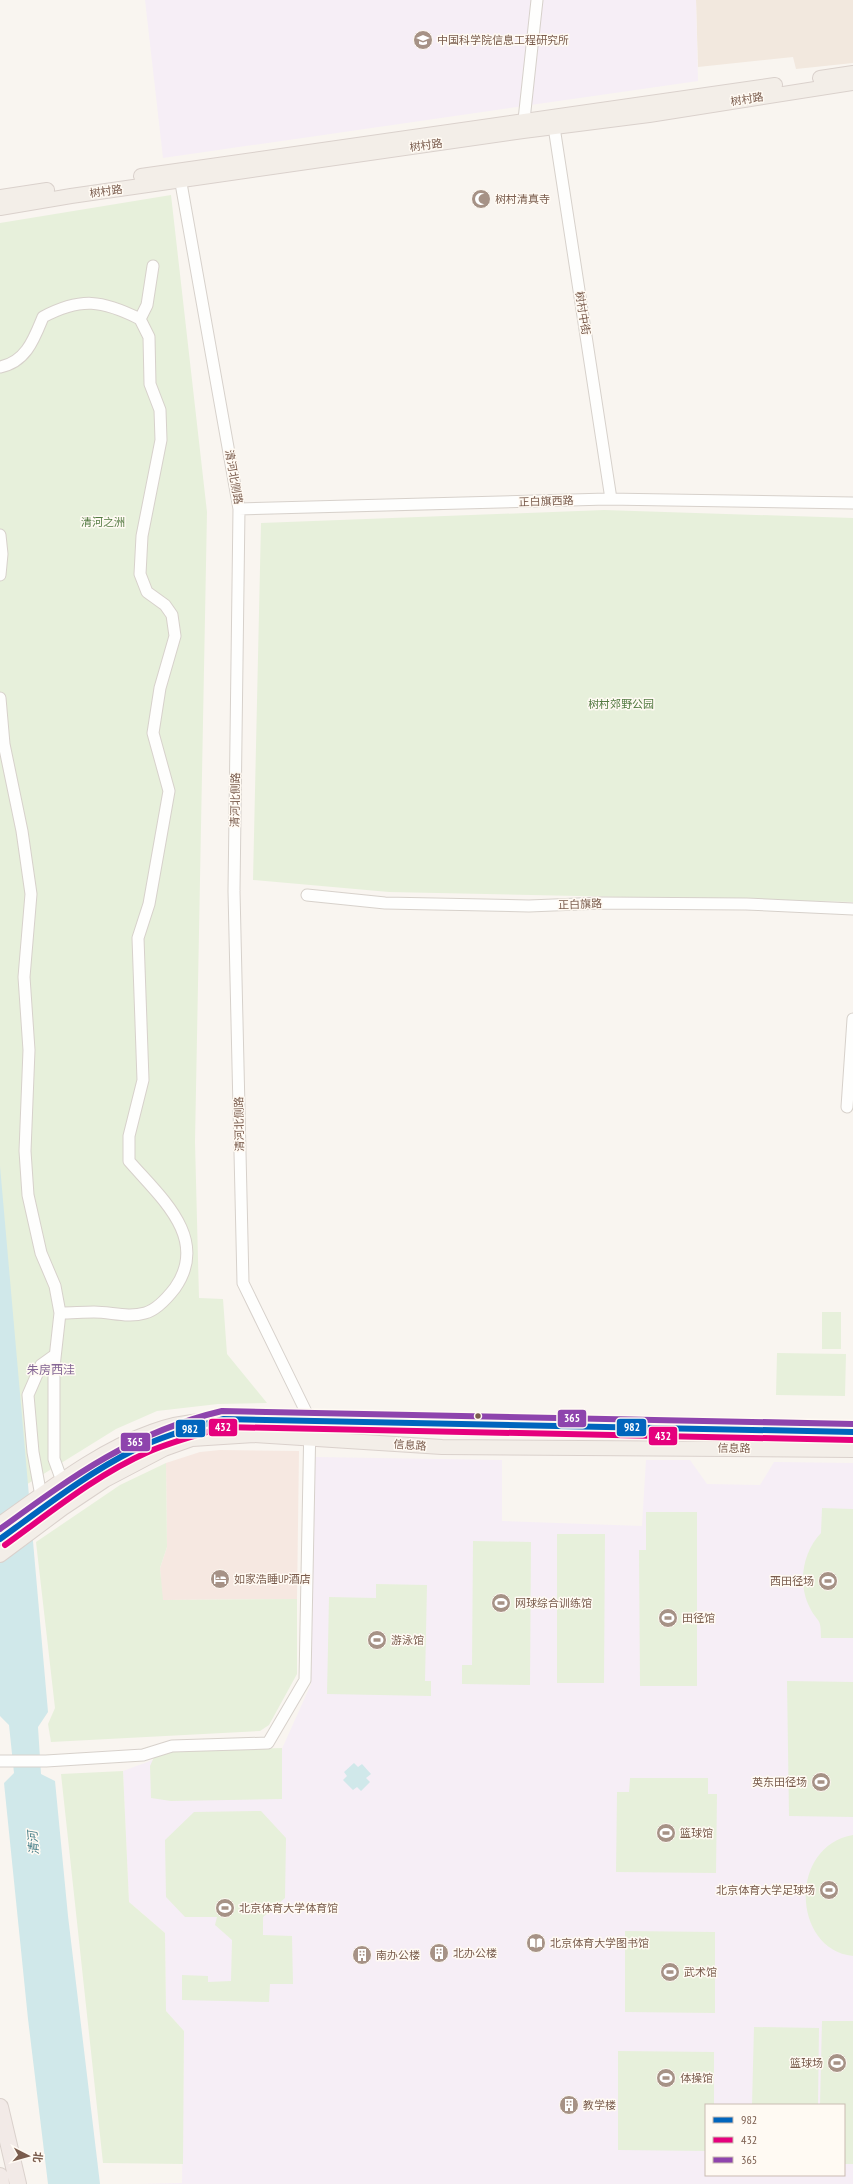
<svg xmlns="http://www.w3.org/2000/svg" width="853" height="2184" font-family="'PT Sans Narrow','Noto Sans SC',sans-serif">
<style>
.residential{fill:#f2e8de}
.commercial{fill:#f6e8e1}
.education{fill:#f6eef6;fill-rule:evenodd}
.green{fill:#e7f0db}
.water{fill:#d0e8ea}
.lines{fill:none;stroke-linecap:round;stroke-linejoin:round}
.minor-casing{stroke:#d7d1cb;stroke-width:13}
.major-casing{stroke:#dad1cc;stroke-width:16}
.highway-casing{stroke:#dad1cc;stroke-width:18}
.minor{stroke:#fefefd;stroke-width:11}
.major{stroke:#f3eee8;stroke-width:14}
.highway{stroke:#f2eae7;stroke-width:16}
.bus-1-casing{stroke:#fffaf3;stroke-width:9}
.bus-2-casing{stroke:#fffaf3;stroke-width:9}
.bus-3-casing{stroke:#fffaf3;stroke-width:9}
.bus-1{stroke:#0065bd;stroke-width:6}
.bus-2{stroke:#e5007d;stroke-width:6}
.bus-3{stroke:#8e44ad;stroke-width:6}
.bus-dot{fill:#7a5c4d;stroke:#fffaf3;stroke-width:1.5}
.labels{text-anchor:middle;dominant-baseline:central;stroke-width:3;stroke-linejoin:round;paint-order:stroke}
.poi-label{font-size:11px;fill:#7a5c4d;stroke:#fffaf3;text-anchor:start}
.street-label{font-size:11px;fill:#7a5c4d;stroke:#fffaf3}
.park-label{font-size:11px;fill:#537a41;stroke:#fffaf3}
.neighbourhood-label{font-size:12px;fill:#846695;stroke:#fffaf3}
.water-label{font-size:12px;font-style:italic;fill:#437c86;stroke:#fffaf3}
.line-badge{stroke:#fffaf3;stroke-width:1.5}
.badge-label{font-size:11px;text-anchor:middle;font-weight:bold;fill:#fff}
</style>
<rect width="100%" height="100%" fill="#f9f5f0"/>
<!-- residential -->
<path class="residential" d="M696 0H853V63L796 69 793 57 698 67Z"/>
<!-- commercial -->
<path class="commercial" d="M220 1450 299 1451 297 1599 162 1600 160 1568 167 1547 166 1463 200 1452Z"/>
<!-- education -->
<path class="education" d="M145 0H696L698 81 163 158Z
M315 1457 502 1460V1521L642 1526 646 1460H690L707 1484 760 1485 774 1462 853 1463V2184H139L182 2183 184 2031 166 2011 165 1933 129 1902 123 1771 169 1754 281 1751 311 1684ZM706 2105H844V2175H706Z"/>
<!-- green -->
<path class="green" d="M171 195 207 512 195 1142 199 1298 223 1299 227 1354 267 1403 218 1404 157 1411 116 1429 0 1501V223Z
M604 510 853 518V902L389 892 253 880 261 523Z
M822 1312H841V1349H822Z
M777 1353 846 1354 845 1396 776 1395Z
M166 1463 167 1547 160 1568 163 1600 297 1599V1674L269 1725 260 1731 51 1742 48 1724 55 1708 36 1542 120 1485Z
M822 1508 853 1509V1638H821C821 1616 818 1624 810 1608 797 1583 803 1552 821 1533Z
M646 1512H697V1686H640L639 1550H646Z
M557 1534H605L604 1683H557Z
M473 1541 531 1542 530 1685 462 1684V1665H472Z
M376 1584 427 1585 425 1681H431V1696L327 1694 329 1597 376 1598Z
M787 1681 853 1682V1817L789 1816Z
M282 1748V1799L171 1801 151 1798 150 1766 154 1757 170 1751Z
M123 1771 129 1902 165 1933 166 2011 184 2031 183 2164 103 2163 61 1774Z
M630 1778H708V1794H717L716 1873 616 1872 617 1792H629Z
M261 1811 286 1838 285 1898 263 1917V1935L292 1936 293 1984H270L269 2002 182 2000V1975L208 1976V1982L231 1981 232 1940 215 1925 217 1917H185L166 1897 165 1840 194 1812Z
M853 1835V1956C792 1950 788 1846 853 1835Z
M625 1931 715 1932V2013L625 2012Z
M822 2021H853V2164H844V2105H820Z
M754 2027 819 2028 818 2105H752Z
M618 2051 714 2052V2105H706V2151L618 2150Z"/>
<!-- water -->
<path class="water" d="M0 1166 48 1712 38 1727 41 1774 55 1781 68 1916 100 2184H48L28 2019 4 1783 14 1773 9 1725 0 1716Z
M354 1763 358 1767 362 1764 371 1774 366 1778 370 1782 361 1791 357 1787 353 1790 343 1780 347 1776 344 1772Z"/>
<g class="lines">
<!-- minor casing -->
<g class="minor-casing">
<path id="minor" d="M554 127 611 499
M523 129 537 0
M0 367C26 362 34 339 43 317 81 297 102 300 140 319L147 305 153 266
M239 509 607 499 853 503
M0 535 2 554 0 575
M0 698 4 744 22 831 31 894 24 977 29 1050 25 1151 28 1195 41 1253 55 1286 60 1313 54 1367V1459L62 1481
M307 895 385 903 529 906 602 903 746 904 853 909
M847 1107 853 1019
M60 1313C71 1313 83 1312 94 1312 111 1312 128 1318 145 1313 157 1310 168 1297 175 1288 210 1238 160 1197 129 1161V1136L143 1080 138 938 149 904 169 791 153 733 160 688 175 636 172 615 165 605 147 592 140 574 142 536 161 440 160 410 150 384 149 337 140 319
M41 1496 33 1452 28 1395 41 1365 55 1355
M0 1761H46L143 1755 172 1746 268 1743 305 1680 310 1420 243 1283 234 891 239 509 179 172"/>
</g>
<!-- major casing -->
<g class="major-casing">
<path id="major" d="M820 78 853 73
M141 176 775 85
M0 197 47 190
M0 208 71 196 523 131 649 115 853 83
M0 1524C46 1492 97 1451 151 1432 190 1417 232 1419 273 1420 325 1420 376 1423 428 1424 570 1428 711 1430 853 1432
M0 1555 63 1508 105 1480 164 1449 192 1439 254 1435 442 1447 853 1450"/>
</g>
<!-- highway casing -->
<g class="highway-casing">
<path id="highway" d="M0 2107 18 2184
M0 2176 1 2184"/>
</g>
<!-- minor -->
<use href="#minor" class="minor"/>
<!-- major -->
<use href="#major" class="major"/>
<!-- highway -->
<use href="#highway" class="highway"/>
<!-- bus-1 casing -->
<g class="bus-1-casing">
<path id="bus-1" d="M0 1539C43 1508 86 1474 134 1450 162 1436 193 1428 223 1419L853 1432"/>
</g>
<!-- bus-2 casing -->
<g class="bus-2-casing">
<path id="bus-2" d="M5 1545C51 1512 96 1475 148 1452 173 1441 199 1435 224 1427L853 1440"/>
</g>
<!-- bus-3 casing -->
<g class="bus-3-casing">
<path id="bus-3" d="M0 1529C73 1476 133 1432 222 1411L853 1424"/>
</g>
<!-- bus-1 -->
<use href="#bus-1" class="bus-1"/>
<!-- bus-2 -->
<use href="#bus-2" class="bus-2"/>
<!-- bus-3 -->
<use href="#bus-3" class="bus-3"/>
</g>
<!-- icons -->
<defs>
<g id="university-disc" transform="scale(1)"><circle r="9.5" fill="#a69286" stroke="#fffaf3"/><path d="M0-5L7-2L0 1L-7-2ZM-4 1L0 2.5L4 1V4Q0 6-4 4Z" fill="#fff"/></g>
<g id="mosque-disc" transform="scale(1)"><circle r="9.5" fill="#a69286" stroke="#fffaf3"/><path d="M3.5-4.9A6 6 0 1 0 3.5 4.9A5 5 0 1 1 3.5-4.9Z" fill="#fff"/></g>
<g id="hotel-disc" transform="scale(1)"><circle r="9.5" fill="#a69286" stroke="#fffaf3"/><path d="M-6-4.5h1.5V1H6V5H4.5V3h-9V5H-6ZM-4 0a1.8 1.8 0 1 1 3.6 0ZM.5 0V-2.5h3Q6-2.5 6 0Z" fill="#fff"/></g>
<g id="stadium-disc" transform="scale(1)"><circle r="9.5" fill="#a69286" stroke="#fffaf3"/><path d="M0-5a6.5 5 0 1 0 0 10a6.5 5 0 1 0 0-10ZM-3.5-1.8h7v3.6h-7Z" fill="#fff"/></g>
<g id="library-disc" transform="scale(1)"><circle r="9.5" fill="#a69286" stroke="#fffaf3"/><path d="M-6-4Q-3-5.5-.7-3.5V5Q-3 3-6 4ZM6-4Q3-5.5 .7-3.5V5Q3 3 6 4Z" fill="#fff"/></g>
<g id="building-disc" transform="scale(1)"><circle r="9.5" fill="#a69286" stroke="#fffaf3"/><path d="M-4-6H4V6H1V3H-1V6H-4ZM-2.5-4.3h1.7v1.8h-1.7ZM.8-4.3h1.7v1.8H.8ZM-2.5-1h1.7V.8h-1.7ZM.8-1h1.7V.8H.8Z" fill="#fff"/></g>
</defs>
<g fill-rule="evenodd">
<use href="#university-disc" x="423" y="40"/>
<use href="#mosque-disc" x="481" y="199"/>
<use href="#hotel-disc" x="220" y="1579"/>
<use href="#stadium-disc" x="828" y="1581"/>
<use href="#stadium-disc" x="501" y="1603"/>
<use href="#stadium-disc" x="668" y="1618"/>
<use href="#stadium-disc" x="377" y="1640"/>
<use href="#stadium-disc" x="821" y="1782"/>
<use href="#stadium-disc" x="666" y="1833"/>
<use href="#stadium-disc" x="829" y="1890"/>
<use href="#stadium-disc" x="225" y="1908"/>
<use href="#library-disc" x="536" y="1943"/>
<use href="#building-disc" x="439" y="1953"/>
<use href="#building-disc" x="362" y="1955"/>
<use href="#stadium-disc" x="670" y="1972"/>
<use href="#stadium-disc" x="837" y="2063"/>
<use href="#stadium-disc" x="666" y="2078"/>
<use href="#building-disc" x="569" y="2105"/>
</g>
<!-- markers -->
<circle class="bus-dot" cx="478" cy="1416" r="3.5"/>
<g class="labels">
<!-- poi labels -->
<g class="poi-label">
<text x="437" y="40">中国科学院信息工程研究所</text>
<text x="495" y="199">树村清真寺</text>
<text x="234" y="1579">如家浩睡UP酒店</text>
<text x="814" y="1581" text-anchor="end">西田径场</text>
<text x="515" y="1603">网球综合训练馆</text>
<text x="682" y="1618">田径馆</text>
<text x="391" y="1640">游泳馆</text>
<text x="807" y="1782" text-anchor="end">英东田径场</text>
<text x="680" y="1833">篮球馆</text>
<text x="815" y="1890" text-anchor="end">北京体育大学足球场</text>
<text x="239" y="1908">北京体育大学体育馆</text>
<text x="550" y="1943">北京体育大学图书馆</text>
<text x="453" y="1953">北办公楼</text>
<text x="376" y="1955">南办公楼</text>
<text x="684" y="1972">武术馆</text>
<text x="823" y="2063" text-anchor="end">篮球场</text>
<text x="680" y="2078">体操馆</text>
<text x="583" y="2105">教学楼</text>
</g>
<!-- street labels -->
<g class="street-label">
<text transform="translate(747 99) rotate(-9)">树村路</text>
<text transform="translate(426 145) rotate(-8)">树村路</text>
<text transform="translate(106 191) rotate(-8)">树村路</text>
<text transform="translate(583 313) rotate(81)">树村中街</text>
<text transform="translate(234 477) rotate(80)">清河北侧路</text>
<text transform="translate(546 501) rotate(-2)">正白旗西路</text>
<text transform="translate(235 800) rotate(-89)">清河北侧路</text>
<text transform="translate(580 904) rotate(-2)">正白旗路</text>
<text transform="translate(239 1124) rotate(-91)">清河北侧路</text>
<text transform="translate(410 1445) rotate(4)">信息路</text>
<text transform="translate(734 1448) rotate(1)">信息路</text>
</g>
<!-- park labels -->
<g class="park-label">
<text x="103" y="522">清河之洲</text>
<text x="621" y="704">树村郊野公园</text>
</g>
<!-- neighbourhood labels -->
<g class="neighbourhood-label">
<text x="51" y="1369">朱房西洼</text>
</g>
<!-- water labels -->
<g class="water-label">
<text transform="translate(33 1843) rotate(-95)">清河</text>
</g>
</g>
<g class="line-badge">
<rect x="557" y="1409" width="30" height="19" rx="4" fill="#8e44ad"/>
<rect x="208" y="1418" width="30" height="19" rx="4" fill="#e5007d"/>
<rect x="616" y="1418" width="31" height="19" rx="4" fill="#0065bd"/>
<rect x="175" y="1419" width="31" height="19" rx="4" fill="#0065bd"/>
<rect x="648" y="1426" width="30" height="20" rx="4" fill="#e5007d"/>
<rect x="120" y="1432" width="31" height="20" rx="4" fill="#8e44ad"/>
</g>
<g class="badge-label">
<text x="572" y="1422">365</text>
<text x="223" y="1431">432</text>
<text x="632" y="1431">982</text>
<text x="190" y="1433">982</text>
<text x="663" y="1440">432</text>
<text x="135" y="1446">365</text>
</g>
<!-- legend -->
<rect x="705" y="2104" width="140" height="72" fill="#fffaf3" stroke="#cabbb1"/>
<rect x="713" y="2117" width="20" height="6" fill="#0065bd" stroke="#cabbb1"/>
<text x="741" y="2124" font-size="12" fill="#7a5c4d">982</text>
<rect x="713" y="2137" width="20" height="6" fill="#e5007d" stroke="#cabbb1"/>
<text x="741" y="2144" font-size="12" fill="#7a5c4d">432</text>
<rect x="713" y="2157" width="20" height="6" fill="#8e44ad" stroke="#cabbb1"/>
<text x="741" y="2164" font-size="12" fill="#7a5c4d">365</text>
<!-- north arrow -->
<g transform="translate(28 2156) rotate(96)" stroke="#fffaf3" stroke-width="3" paint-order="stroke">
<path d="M0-3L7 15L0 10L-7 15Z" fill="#7a5c4d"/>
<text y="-6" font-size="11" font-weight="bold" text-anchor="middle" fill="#7a5c4d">北</text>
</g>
</svg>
